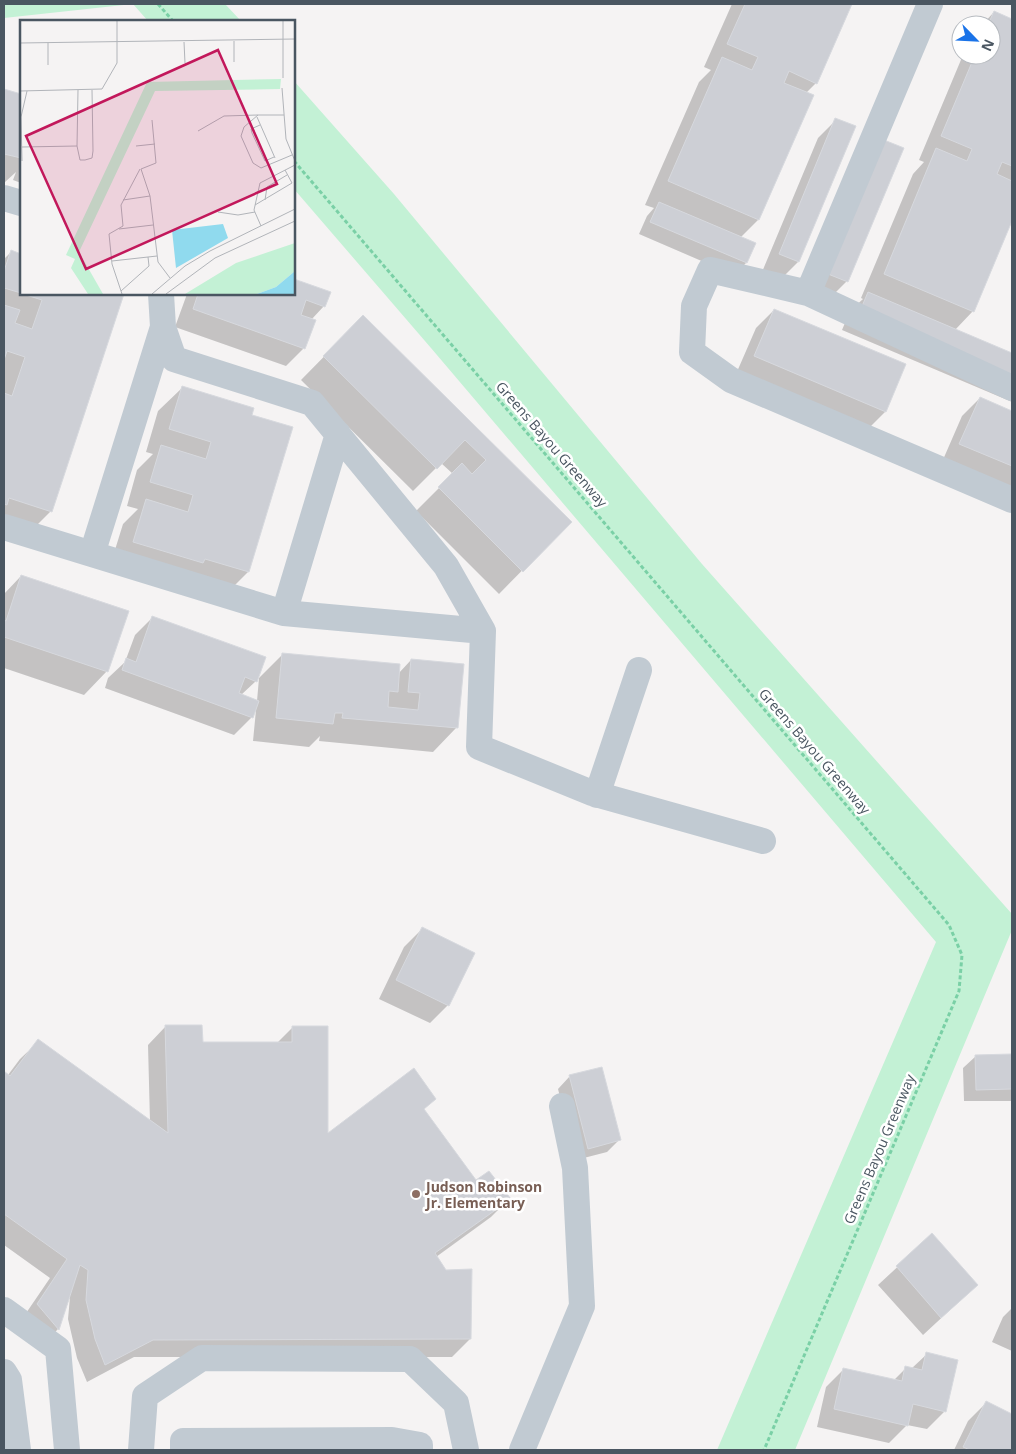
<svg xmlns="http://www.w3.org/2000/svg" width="1016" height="1454" font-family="'Open Sans',sans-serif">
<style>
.green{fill:#c3f1d5}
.shadow{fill:#0003}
.building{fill:#cdcfd5;stroke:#d7d9de}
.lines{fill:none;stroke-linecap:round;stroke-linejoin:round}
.path{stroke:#7ad0a6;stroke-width:3;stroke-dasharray:4 2.5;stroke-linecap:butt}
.minor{stroke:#c1cad2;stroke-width:26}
.education-dot{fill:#8d6e63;stroke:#fff;stroke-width:2}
.labels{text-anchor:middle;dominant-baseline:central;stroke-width:5;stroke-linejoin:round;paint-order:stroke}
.street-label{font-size:14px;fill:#4a5661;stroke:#fff}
.education-label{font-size:14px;font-weight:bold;fill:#785e54;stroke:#fff;text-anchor:start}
.inset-road{fill:none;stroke:#b1b4b9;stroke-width:1}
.view{fill:#c2185b;fill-opacity:0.15;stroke:#c2185b;stroke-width:2.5}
.inset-edge{fill:none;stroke:#4a5661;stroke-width:2.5}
</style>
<rect width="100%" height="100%" fill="#f5f3f3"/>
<!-- green -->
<path class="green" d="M4 4H225L241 21H148L133 4 4 18Z
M294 81 394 194 702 564 1012 914V930L795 1450H717L936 942 431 348 294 189Z"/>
<!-- shadow -->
<path class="shadow" d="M732 4H851L816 83 806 93 812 96 758 220 740 238 754 244 746 263 734 275 639 234 647 216 654 208 645 205 699 82 711 70 704 67Z
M994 12 1012 20V218L973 311 955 330 1011 354 1012 350V402L842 330 850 311 863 299 861 298 913 174 924 162 919 160 963 55H991V25H982Z
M4 91 21 95V183L13 180 16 172 4 183Z
M836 120 798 262 780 280 762 272 818 138Z
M902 149 847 281 828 300 811 293Z
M11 252 21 255V294H123L51 511 27 535 4 527V259Z
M294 280 329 293 324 306 311 320 304 348 286 366 175 327 187 294H294Z
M774 310 905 365 885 412 867 430 736 374 756 328Z
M363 317 570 522 499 594 416 511 453 474 441 463 413 491 301 380Z
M182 388 250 415 248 572 225 595 110 566 123 524 138 509 127 506 137 470 153 454 146 452 158 411Z
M980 398 1012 412V492L942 462 962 416Z
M21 576 107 671 84 695 4 668V594Z
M153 617 256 681 241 695 257 701 259 678 283 654 398 674 411 660 462 665 456 728 433 752 319 741 320 736 309 747 253 741 256 710 252 717 234 735 105 688 108 678 125 662 135 635Z
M422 929 448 1005 430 1023 379 999 404 947Z
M166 1026 202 1043H277L293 1027 327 1136 435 1098 423 1110 476 1181 509 1199 491 1217 436 1257 470 1339 452 1357H134L87 1382 77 1358 68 1319 70 1297 58 1329 41 1347 20 1322 50 1278 4 1245V1072L8 1075 20 1059 39 1041 150 1122 148 1045Z
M1012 1055V1101H964L963 1068 976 1056Z
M570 1076 619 1140 607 1152 576 1160 558 1089Z
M932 1235 977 1285 923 1335 878 1285Z
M1012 1308V1351L992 1342 1003 1317Z
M927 1354 945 1411 927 1429 907 1425 889 1443 817 1427 826 1387 844 1369 893 1381 906 1368 911 1369Z
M986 1403 1012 1416V1450H954L968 1421Z"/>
<!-- building -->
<path class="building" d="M745 4H852L817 84 789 71 784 83 814 95 759 220 668 181 722 57 752 70 758 57 727 44Z
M994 11 1012 19V166L1002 162 997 174 1012 181V221L974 312 884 274 936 148 967 161 972 149 941 136 975 55H991V25H988Z
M4 89 21 94V158L4 154Z
M835 118 856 126 799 262 779 254Z
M884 140 904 148 848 282 828 274Z
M659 202 756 243 747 263 650 222Z
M11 250 21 254V293L4 288V271Z
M294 279 331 292 325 307 306 300 301 315 316 320 305 349 193 309 198 294H294Z
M868 292 1012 353V376L860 311Z
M23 294H124L52 512 9 498 7 505 4 504V393L12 396 25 357 7 351 4 360V305L20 310 15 323 32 329 42 300Z
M774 309 906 364 886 412 754 356Z
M363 315 572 522 523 572 438 487 462 463 472 474 486 460 465 440 437 469 323 356Z
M182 386 254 408 252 415 293 427 249 572 205 559 203 563 133 542 146 499 188 512 193 495 150 482 161 445 206 459 211 442 169 429Z
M980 397 1012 411V466L959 444Z
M21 575 129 611 108 672 4 637V620L6 621Z
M152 616 266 657 257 682 245 677 239 693 259 701 253 718 122 670 126 658 136 662Z
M282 653 400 664 398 692 389 691 388 707 418 710 420 693 408 692 411 659 464 664 458 728 342 718 343 713H335L333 724 276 718Z
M422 927 475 953 449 1006 396 980Z
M165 1025H202L203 1042H292V1026H328V1133L414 1068 436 1099 424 1109 476 1180 489 1171 511 1199 435 1253 446 1270 472 1269 471 1339 153 1340 105 1365 95 1339 86 1300 88 1270 80 1265 59 1330 37 1304 67 1259 4 1214V1071L10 1076 38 1039 168 1133Z
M1012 1054V1089L976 1090 975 1055Z
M602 1067 621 1140 588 1149 569 1075Z
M932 1233 978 1285 941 1318 896 1266Z
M926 1352 958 1360 946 1412 913 1404 908 1426 834 1409 843 1368 902 1381 905 1366 922 1370Z
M986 1401 1012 1414V1450H970L963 1447Z"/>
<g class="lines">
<!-- path -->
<path class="path" d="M158 4 173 21
M294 161 949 925 962 955 959 991 764 1450"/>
<!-- minor -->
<path class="minor" d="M4 198 21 203
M808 293 930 4
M161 294 163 327 174 359 312 403 446 566 483 631
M1012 388 808 293 710 270 694 306 692 352 731 380 1012 500
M4 527 284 613 483 631 479 747 592 793 763 841
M92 554 163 327
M284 613 338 434
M597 795 639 670
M4 1310 58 1349 67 1450
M4 1372 9 1380 18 1450
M141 1450 145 1396 202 1358 410 1359 456 1403 466 1450
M183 1450V1441L392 1440 420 1445V1450
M522 1450 582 1306 575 1168 562 1106"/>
</g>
<!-- markers -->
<circle class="education-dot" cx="416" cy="1194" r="5"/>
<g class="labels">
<!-- street labels -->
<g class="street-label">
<text transform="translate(552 444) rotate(49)">Greens Bayou Greenway</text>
<text transform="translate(815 751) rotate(49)">Greens Bayou Greenway</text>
<text transform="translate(879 1149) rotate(-67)">Greens Bayou Greenway</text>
</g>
<!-- education labels -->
<g class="education-label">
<text x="426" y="1186">Judson Robinson<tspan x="426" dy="16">Jr. Elementary</tspan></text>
</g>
</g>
<!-- overview -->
<g transform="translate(20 20)">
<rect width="275" height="275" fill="#f5f3f3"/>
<path d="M261 59 260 69 135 71 59 232 83 274H68L51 248 55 239 46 235 127 62ZM275 223V251L256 267 237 274H165L216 243Z" fill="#c3f1d5"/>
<path d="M203 204 208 218 156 248 152 210ZM275 251V274H237L256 267Z" fill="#90daee"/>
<path class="inset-road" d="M214 21V42M164 22 165 43M0 23 275 19M28 23V45M263 58V1M262 68 266 119 275 141M58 70 57 126 60 140H65L72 138 73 131 72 70M0 71 82 69 97 43V1M264 95H238L224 107 221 116 233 143 241 148 272 135M237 97 255 138M132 100 136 143 121 149 130 176 138 242 150 258M240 105 231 109 232 113 245 141 254 137M178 111 204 96 238 95M116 126 135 124M2 127 57 126M2 141 1 97 7 71M103 180 130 176M245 180 247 167 267 155M235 185 272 163 265 150M198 192 218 195 235 192M241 206 234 190 240 163 275 145M99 209 133 205M92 241 137 236M101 271 129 246 128 237M102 274 92 244 89 214 103 206 101 185 120 149M132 274 165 246 190 231 275 189M146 274 195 238 275 201"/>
<path class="view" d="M198 30 257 164 66 249 6 116Z"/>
<rect width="275" height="275" class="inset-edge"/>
</g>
<!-- border -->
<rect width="1016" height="1454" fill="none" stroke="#4a5661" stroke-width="10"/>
<!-- north arrow -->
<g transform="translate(976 40) rotate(114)"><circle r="24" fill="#ffffff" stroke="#b7bbc0"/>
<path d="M0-4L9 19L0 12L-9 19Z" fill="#1a73e8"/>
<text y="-8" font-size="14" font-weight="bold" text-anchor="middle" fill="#4a5661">N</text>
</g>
</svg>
